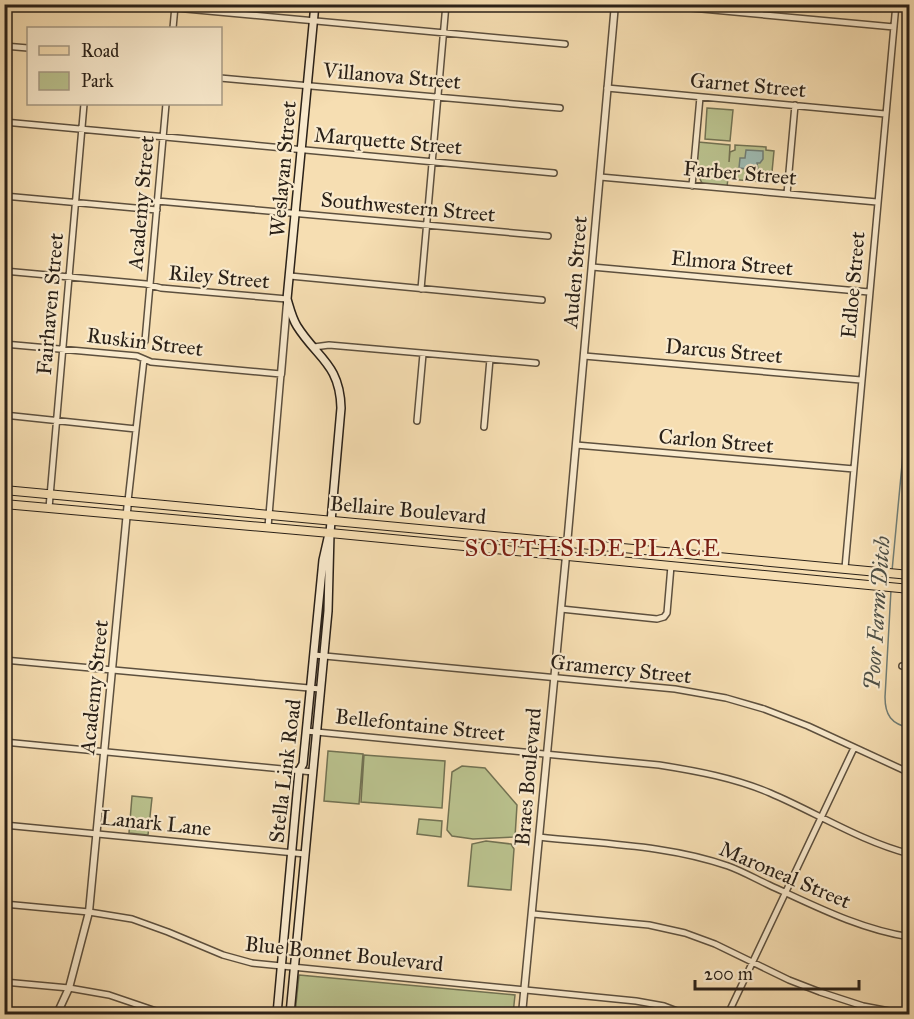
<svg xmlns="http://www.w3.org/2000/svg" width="914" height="1019" font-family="'IM FELL Great Primer',serif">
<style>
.green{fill:#bac28e;stroke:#727253;stroke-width:1.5}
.water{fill:#9ebbb3;stroke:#707d75;stroke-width:1.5}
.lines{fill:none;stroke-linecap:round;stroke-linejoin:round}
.stream{stroke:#707d75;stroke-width:1.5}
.minor-casing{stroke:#5d503e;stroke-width:8}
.tertiary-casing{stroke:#5d503e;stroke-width:9}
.secondary-casing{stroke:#2a2118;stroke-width:10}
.primary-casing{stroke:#2a2118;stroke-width:10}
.minor{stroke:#f9eacd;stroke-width:5}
.tertiary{stroke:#f9eacd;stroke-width:6}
.secondary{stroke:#f9eacd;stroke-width:7}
.primary{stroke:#f6deb2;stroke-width:8}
.labels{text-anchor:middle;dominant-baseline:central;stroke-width:4.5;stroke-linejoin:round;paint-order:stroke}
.street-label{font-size:21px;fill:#2a2118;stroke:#f9eacd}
.water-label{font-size:22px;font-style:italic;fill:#4d4f46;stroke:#f9eacd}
.quarter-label{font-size:24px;letter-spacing:1.5px;fill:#7a1f14;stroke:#f9eacd}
</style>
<rect width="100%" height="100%" fill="#f6deb2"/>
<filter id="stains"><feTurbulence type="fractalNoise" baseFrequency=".00333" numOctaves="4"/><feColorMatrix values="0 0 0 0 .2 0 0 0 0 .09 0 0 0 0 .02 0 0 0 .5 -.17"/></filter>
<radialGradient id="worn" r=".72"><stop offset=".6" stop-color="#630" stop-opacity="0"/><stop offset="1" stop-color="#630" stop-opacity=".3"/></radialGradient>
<!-- green -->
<path class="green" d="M707 108 733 110 730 141 705 139Z
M698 142 730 145 729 162 730 152 735 150V145L766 147V150L774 151 772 172H764L763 182 728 179 727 186 703 185 696 171Z
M328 751 363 754 359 804 324 801Z
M364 755 445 761 442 808 361 802Z
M462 766 485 768 517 805 515 837 473 839 452 836 447 830 452 772Z
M132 796 152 798 148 835 129 833Z
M419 819 442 821 441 837 417 834Z
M486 841 511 844 514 849 511 890 468 886 472 844Z
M299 975 515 995 513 1014H295Z"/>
<!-- water -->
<path class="water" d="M746 150 763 151V159L760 163H757L758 170 739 168 740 158H745Z"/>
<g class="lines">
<!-- stream -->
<path class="stream" d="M892 571 910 380
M891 590 885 697C885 715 891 724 910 728"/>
<!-- minor casing -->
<g class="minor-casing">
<path id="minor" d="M648 4 894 27
M175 8 565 44
M173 28 175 6
M4 46 28 48
M220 78 560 108
M607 88 885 114
M4 122 554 173
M600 177 877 202
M692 186 700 97
M787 194 795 105
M4 196 157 210
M157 201 548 236
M592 267 869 292
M4 271 146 284 161 288 287 299
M290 276 542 300
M421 289 446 4
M145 341 166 104
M4 344 137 356 151 362 281 374 268 527
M314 347 329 345 536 363
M584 356 861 380
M4 415 136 429
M417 421 423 354
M484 427 490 359
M576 445 854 469
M128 501 144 359
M49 508 84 104
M845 568 896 4
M561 609 657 619 664 617 667 613 671 566
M314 655 675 689 726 698 764 709 808 726 910 773
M4 660 320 689
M902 666 910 667
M306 731 659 765C697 771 735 778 770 793 817 813 860 841 910 854
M4 742 313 772
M4 825 305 854
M539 837C602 844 668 845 728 866 742 871 756 879 769 885 815 906 859 929 910 937
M4 904 89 912 132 919 168 932 223 955 252 963 636 1001 664 1006 685 1014
M533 914 649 925 685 933 715 944 789 980 820 992 863 1006 905 1014
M4 982 69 988 109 995 165 1014
M728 1014 854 748"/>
</g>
<!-- tertiary casing -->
<g class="tertiary-casing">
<path id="tertiary" d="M281 374 287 303
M57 1014 69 988 89 912 128 501
M522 1014 566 556 615 4"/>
</g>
<!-- secondary casing -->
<g class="secondary-casing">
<path id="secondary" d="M277 1014 299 771 303 764 323 560 328 538
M290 1014 328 611 330 533 341 408C340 364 317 358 297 326 292 318 290 309 287 299L315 4"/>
</g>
<!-- primary casing -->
<g class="primary-casing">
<path id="primary" d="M4 490 910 575
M4 504 330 533 910 589"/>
</g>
<!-- minor -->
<use href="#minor" class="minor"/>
<!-- tertiary -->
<use href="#tertiary" class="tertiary"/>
<!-- secondary -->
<use href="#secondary" class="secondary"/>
<!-- primary -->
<use href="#primary" class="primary"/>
</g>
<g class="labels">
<!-- street labels -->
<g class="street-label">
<text transform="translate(392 76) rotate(5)">Villanova Street</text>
<text transform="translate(748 85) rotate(5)">Garnet Street</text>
<text transform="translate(388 141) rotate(5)">Marquette Street</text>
<text transform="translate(283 169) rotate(-85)">Weslayan Street</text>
<text transform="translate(740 173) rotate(5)">Farber Street</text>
<text transform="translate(141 203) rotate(-85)">Academy Street</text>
<text transform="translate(408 207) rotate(5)">Southwestern Street</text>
<text transform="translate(732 263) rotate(5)">Elmora Street</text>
<text transform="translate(575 272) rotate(-85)">Auden Street</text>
<text transform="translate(219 277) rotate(5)">Riley Street</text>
<text transform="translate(853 285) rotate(-85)">Edloe Street</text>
<text transform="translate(50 304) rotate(-85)">Fairhaven Street</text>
<text transform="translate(145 342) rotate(7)">Ruskin Street</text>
<text transform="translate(724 351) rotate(5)">Darcus Street</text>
<text transform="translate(716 441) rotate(5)">Carlon Street</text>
<text transform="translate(408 510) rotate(5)">Bellaire Boulevard</text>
<text transform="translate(621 669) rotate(6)">Gramercy Street</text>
<text transform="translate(94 687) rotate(-84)">Academy Street</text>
<text transform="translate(420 725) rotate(6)">Bellefontaine Street</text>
<text transform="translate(285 771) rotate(-83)">Stella Link Road</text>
<text transform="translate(528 777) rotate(-85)">Braes Boulevard</text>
<text transform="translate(156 823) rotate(6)">Lanark Lane</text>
<text transform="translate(785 875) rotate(23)">Maroneal Street</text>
<text transform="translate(344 954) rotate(6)">Blue Bonnet Boulevard</text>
</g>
<!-- water labels -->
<g class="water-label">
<text transform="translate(877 613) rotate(-86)">Poor Farm Ditch</text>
</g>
<!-- quarter labels -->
<g class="quarter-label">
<text x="593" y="548">SOUTHSIDE PLACE</text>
</g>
</g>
<!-- margin -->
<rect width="914" height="1019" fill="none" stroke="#f6deb2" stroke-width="24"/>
<rect x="6" y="6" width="902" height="1007" fill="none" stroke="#2a2118" stroke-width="3"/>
<rect x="12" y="12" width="890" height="995" fill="none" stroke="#2a2118" stroke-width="1.5"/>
<!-- legend -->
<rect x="27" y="27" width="195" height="78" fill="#f9eacd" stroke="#a69a85" stroke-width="1.5"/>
<rect x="39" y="46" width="30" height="9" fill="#f6deb2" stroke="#a69a85" stroke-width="1.5"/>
<text x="81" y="57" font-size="18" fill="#2a2118">Road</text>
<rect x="39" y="72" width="30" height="18" fill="#bac28e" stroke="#a69a85" stroke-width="1.5"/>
<text x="81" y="87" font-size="18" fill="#2a2118">Park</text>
<!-- scale -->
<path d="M695 980v9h164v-9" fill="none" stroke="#2a2118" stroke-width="3"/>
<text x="704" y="980" font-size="18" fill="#2a2118" stroke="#f9eacd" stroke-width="4.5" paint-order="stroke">200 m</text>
<rect width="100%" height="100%" filter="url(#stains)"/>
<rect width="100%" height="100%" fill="url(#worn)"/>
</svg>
